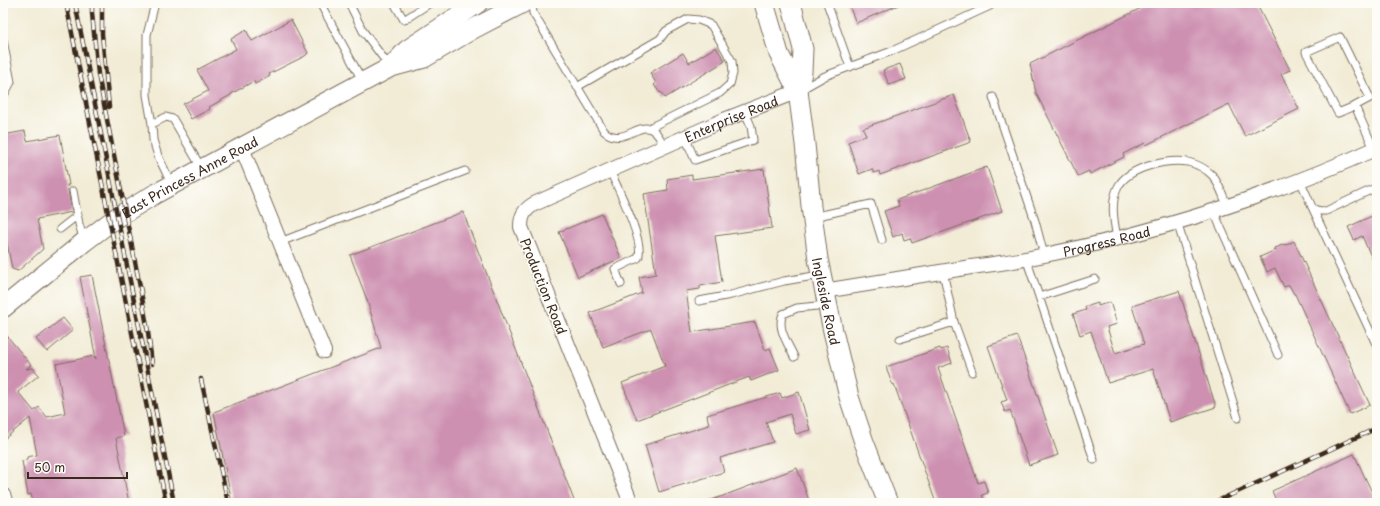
<svg xmlns="http://www.w3.org/2000/svg" width="1380" height="506" font-family="'Playpen Sans',sans-serif">
<style>
.building{fill:#cd90b1}
.lines{fill:none;stroke-linecap:round;stroke-linejoin:round}
.lane-casing{stroke:#7b6e5e;stroke-width:9}
.street-casing{stroke:#7b6e5e;stroke-width:16}
.secondary-casing{stroke:#7b6e5e;stroke-width:21}
.lane{stroke:#fff;stroke-width:7}
.street{stroke:#fff;stroke-width:14}
.secondary{stroke:#fff;stroke-width:19}
.rail-casing{stroke:#3b2a1e;stroke-width:4.5}
.rail{stroke:#fdfcf7;stroke-width:3;stroke-dasharray:9;stroke-linecap:butt}
.labels{text-anchor:middle;dominant-baseline:central;stroke-width:3.5;stroke-linejoin:round;paint-order:stroke}
.street-label{font-size:13px;fill:#3b2a1e;stroke:#fdfcf7}
</style>
<rect width="100%" height="100%" fill="#fdfcf7"/>
<filter id="ink" filterUnits="userSpaceOnUse"><feTurbulence type="fractalNoise" baseFrequency=".025" numOctaves="2"/><feDisplacementMap in="SourceGraphic" scale="8" xChannelSelector="R" yChannelSelector="G"/><feConvolveMatrix kernelMatrix="1 2 1 2 8 2 1 2 1" color-interpolation-filters="sRGB"/></filter>
<filter id="wash" filterUnits="userSpaceOnUse"><feTurbulence type="fractalNoise" baseFrequency=".012" numOctaves="4" result="noise"/><feDisplacementMap in="SourceGraphic" scale="16" xChannelSelector="R" yChannelSelector="G"/><feGaussianBlur stdDeviation="0.9" result="paint"/><feColorMatrix in="noise" values="0 0 0 0 0 0 0 0 0 0 0 0 0 0 0 0 0 1.4 0 .05"/><feComposite in="paint" operator="in"/></filter>
<g filter="url(#wash)">
<rect width="100%" height="100%" fill="#f2ecd6"/>
<g id="blocks">
<!-- building -->
<path class="building" d="M848 3H903L856 23Z
M1151 3H1256L1290 70 1281 74 1299 109 1245 136 1229 104 1146 145 1145 143 1123 154 1124 157 1090 174 1089 171 1078 176 1036 93 1030 64Z
M291 20 308 53 305 56 269 74 270 76 255 84 254 81 231 94V95L209 107 210 109 191 119 183 104 208 91 197 70 236 49 231 39 246 30 252 41Z
M716 47 725 61 665 98 661 92 660 93 654 85 656 83 650 73 683 53 689 63Z
M900 64 906 79 889 85 883 70Z
M954 95 971 142 880 175 879 171 874 173 872 169 859 174 848 142 866 135 863 128Z
M25 131 27 141 60 135 69 185H67L72 212 37 219 43 249 18 271 12 269 5 232 3 233V135Z
M987 167 1002 211 912 243 910 238 904 240 902 233 893 237 884 211 899 206 897 200Z
M764 169 772 228 715 236 722 282 700 286V289L686 291 692 332 755 322 765 350 770 348 779 370 751 381 749 377 637 420 622 383 665 366 651 329 603 347 590 313 642 293 639 277 656 274 644 194 668 190 667 179 692 175V179Z
M463 212 575 503H232L214 412 381 348 367 300 350 255Z
M602 214 621 258 578 277 559 232Z
M1374 215V216L1377 215V270L1362 236 1354 240 1348 227Z
M1294 241 1370 405 1350 414 1295 294H1294L1289 285 1284 287 1275 268 1267 272 1260 257 1276 250 1275 248 1285 244 1286 245Z
M92 275 124 436 116 438 129 503H33L31 494 28 495 22 461 27 460V457L37 455 30 418 3 440V331L31 365 26 369 33 368 39 375 18 392 34 411 39 407 47 417 65 413 56 364 94 356 96 359 80 277Z
M1179 291 1216 407 1170 422 1153 369 1108 383 1091 331 1080 335 1073 314 1086 310 1085 307 1098 303V306L1110 302 1117 324 1107 327 1115 353 1144 344 1132 306Z
M63 318 73 330 47 352 36 339Z
M1017 336 1058 455 1029 465 1010 410 1005 412 1001 402 1007 400 988 346Z
M940 348 941 350 947 348 952 363 938 368 978 483 984 481 988 493 982 495 985 503H936L894 384H892L886 367Z
M799 392 810 430 796 434 790 414 766 422 773 442 720 458 724 472 659 492 645 445 709 425 707 415 780 393 782 398Z
M1354 454 1377 503H1277L1272 491Z
M797 468 810 503H707V502Z"/>
</g>
</g>
<g filter="url(#ink)">
<use href="#blocks" fill-opacity="0" stroke="#7b6e5e" stroke-width="1"/>
<g class="lines">
<!-- lane casing -->
<g class="lane-casing">
<path id="lane" d="M155 3 147 35V95L152 124 153 140 158 156 172 185
M320 3 363 82
M349 3 363 31 390 67
M394 3 404 20 430 3
M532 3 533 13 604 131C624 149 641 116 656 133 660 137 662 142 664 147
M827 3 850 67
M3 40 11 82 3 97
M577 87 660 39 666 31 688 19 699 20 711 25 732 61 733 73 730 84 720 93 649 128
M802 89 825 76 892 51 990 6 991 3
M993 97 1035 221 1044 255
M1355 106 1370 98 1340 37 1306 52 1338 113 1355 106 1374 149
M152 124 166 117 173 119 202 169
M685 137 695 160 753 140 751 126 745 112
M610 171C617 186 646 244 638 258L615 269 621 284
M1300 180 1312 207C1316 211 1320 211 1326 211L1377 187
M73 191 79 224 84 241
M1312 207 1377 346
M1213 210 1278 355
M813 217 871 204 882 240
M1177 222 1238 418
M60 229 78 215
M1117 238C1114 222 1110 202 1118 187 1128 167 1167 159 1188 162 1196 164 1206 169 1212 175 1219 183 1223 196 1227 205
M280 242 465 171
M1026 258 1094 460
M1039 297 1095 279
M699 301 731 295 784 281 820 275
M954 322 972 372
M900 339 954 322 943 272
M794 357C789 345 776 328 783 314L797 308 827 305"/>
</g>
<!-- street casing -->
<g class="street-casing">
<g id="street">
<path d="M242 148 324 351"/>
<path id="s1" d="M824 291C873 283 922 275 971 267 994 264 1017 261 1040 256 1155 233 1270 196 1377 148"/>
<path d="M3 495 6 503"/>
<path id="s2" d="M631 503 521 227C521 216 524 210 534 204L724 120 798 91"/>
</g>
</g>
<!-- secondary casing -->
<g class="secondary-casing">
<g id="secondary">
<path id="s3" d="M764 3 779 54 798 91 805 144 811 206 818 259 833 331 849 397 864 442 888 503"/>
<path d="M791 3 803 49 802 72 798 91"/>
<path d="M392 66 407 50 478 3"/>
<path id="s4" d="M3 308 84 242 117 217 155 194 391 67 424 58 473 29 523 3"/>
</g>
</g>
<!-- lane -->
<use href="#lane" class="lane"/>
<!-- street -->
<use href="#street" class="street"/>
<!-- secondary -->
<use href="#secondary" class="secondary"/>
<!-- rail casing -->
<g class="rail-casing">
<path id="rail" d="M66 3 166 503
M75 3 174 503
M92 3V13L98 74 141 292 148 332 152 364
M102 3V34L109 107
M201 379 228 503
M1213 503 1377 428"/>
</g>
<!-- rail -->
<use href="#rail" class="rail"/>
</g>
</g>
<g class="labels">
<!-- street labels -->
<g class="street-label">
<text stroke="none"><textPath href="#s2" startOffset="540">Enterprise Road</textPath></text>
<text stroke="none"><textPath href="#s4" startOffset="229">East Princess Anne Road</textPath></text>
<text stroke="none"><textPath href="#s1" startOffset="287">Progress Road</textPath></text>
<text transform="translate(544 286) rotate(68)">Production Road</text>
<text stroke="none"><textPath href="#s3" startOffset="307">Ingleside Road</textPath></text>
</g>
</g>
<!-- margin -->
<rect width="1380" height="506" fill="none" stroke="#fdfcf7" stroke-width="16"/>
<!-- scale -->
<path d="M28 472v6h99v-6" fill="none" stroke="#3b2a1e" stroke-width="2"/>
<text x="34" y="472" font-size="12" fill="#3b2a1e" stroke="#fdfcf7" stroke-width="3" paint-order="stroke">50 m</text>
</svg>
